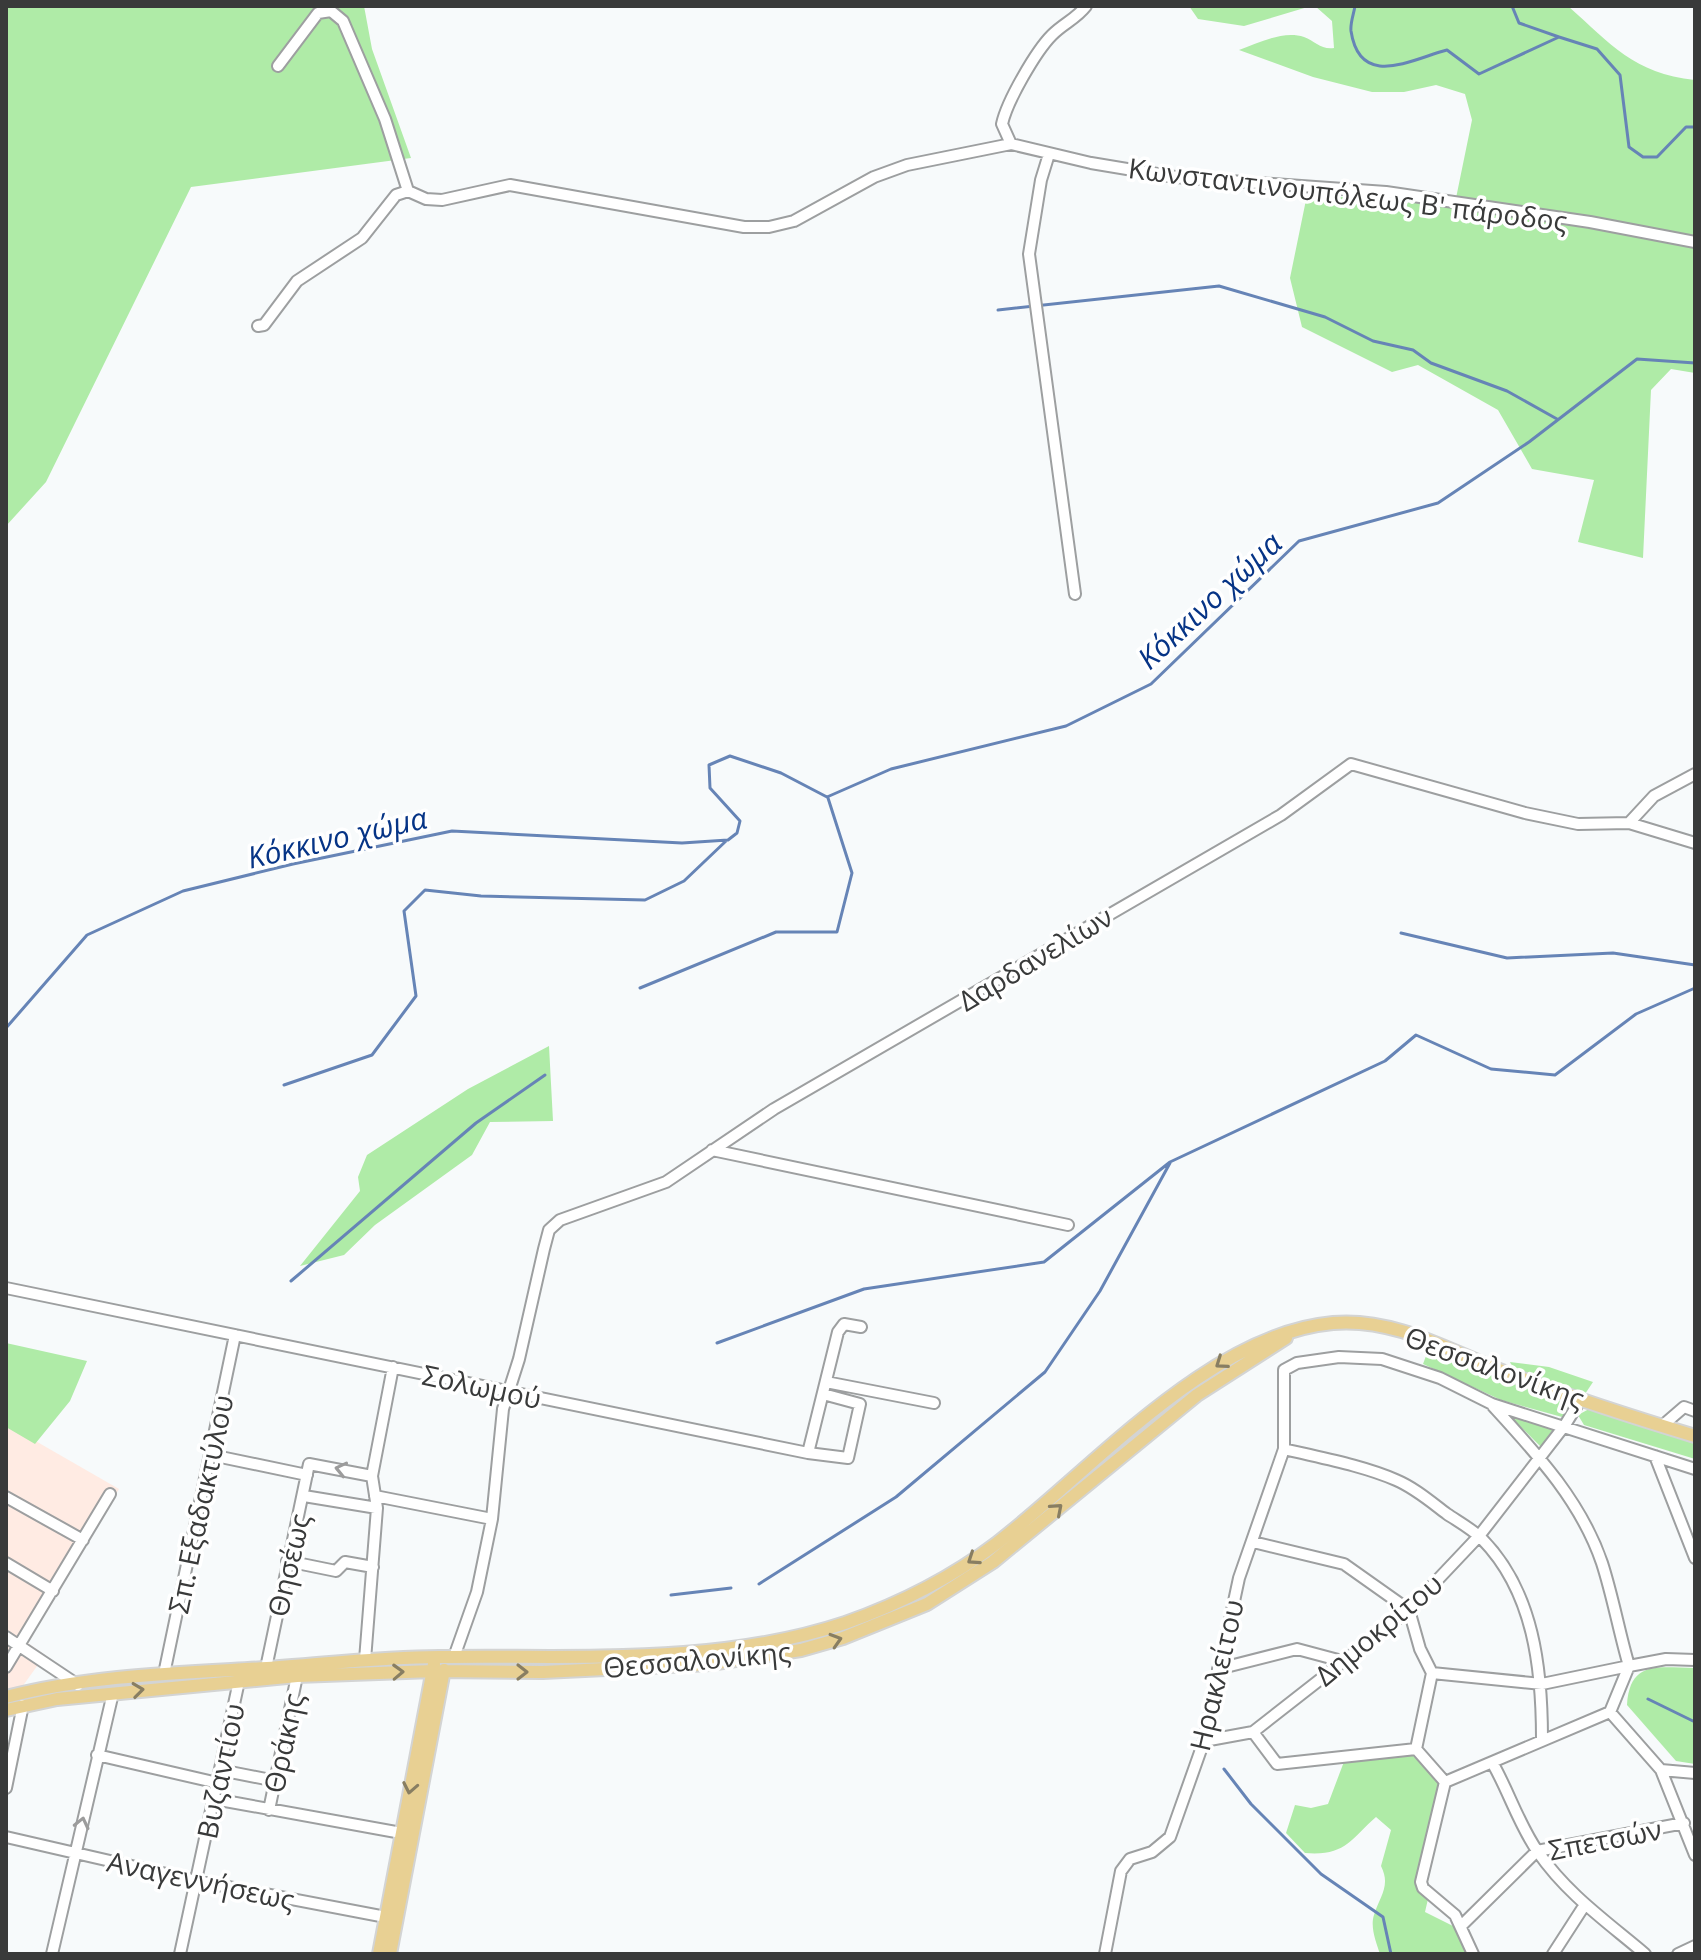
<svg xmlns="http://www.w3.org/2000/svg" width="1701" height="1960" font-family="'Open Sans',sans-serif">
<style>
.education{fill:#ffebe3}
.green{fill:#afeba7}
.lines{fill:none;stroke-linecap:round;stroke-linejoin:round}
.stream{stroke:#6684b6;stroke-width:3}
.minor-casing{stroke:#9d9fa0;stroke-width:14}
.major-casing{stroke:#d3d4d4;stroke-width:16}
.minor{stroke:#fff;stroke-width:10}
.major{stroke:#e8d093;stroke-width:12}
.oneway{stroke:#887e62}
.oneway2{stroke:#9c9c9c}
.labels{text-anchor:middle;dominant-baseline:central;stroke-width:7;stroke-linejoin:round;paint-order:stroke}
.street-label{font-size:28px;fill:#393a3a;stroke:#fff}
.water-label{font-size:30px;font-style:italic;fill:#063486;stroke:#fff}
</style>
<rect width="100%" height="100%" fill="#f7fafb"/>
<!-- education -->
<path class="education" d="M6 1424 119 1489 28 1643 45 1655 22 1687 6 1693Z"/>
<!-- green -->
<path class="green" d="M6 6H364L372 49 411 158 191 187 46 482 6 526Z
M1189 6H1311L1244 26 1198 19Z
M1315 6H1568C1612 45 1633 73 1695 80V373L1671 369 1651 390 1643 558 1578 542 1594 480 1532 469 1498 410 1418 365 1392 372 1302 327 1290 278 1307 195 1455 203 1472 120 1465 94 1436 85 1404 92H1372L1313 77 1239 50C1259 43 1283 30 1304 37 1315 41 1321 50 1334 48L1332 21Z
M549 1046 553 1121 490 1122 472 1155 375 1225 344 1255 300 1266 360 1191 358 1177 367 1155 468 1089Z
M6 1343 87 1361 70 1401 35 1444 6 1427Z
M1429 1348 1569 1405 1562 1417 1501 1400 1423 1364Z
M1510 1362 1549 1367 1593 1382 1585 1394 1513 1368Z
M1589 1409 1695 1443V1459L1584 1425 1578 1415Z
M1507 1413 1555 1426 1541 1447Z
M1695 1668V1764L1676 1761 1627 1705C1630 1659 1659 1668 1695 1668Z
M1404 1748 1446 1785 1417 1878 1419 1889 1428 1899 1425 1912 1471 1935 1479 1954H1380C1376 1942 1370 1927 1374 1915 1380 1896 1391 1886 1381 1866L1391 1830 1376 1817C1349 1841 1345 1856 1305 1853L1286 1833 1295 1805 1311 1808 1328 1804 1345 1759Z"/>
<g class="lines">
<!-- stream -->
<path class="stream" d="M1355 6C1354 13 1350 23 1351 31 1360 90 1412 59 1447 50L1479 74 1559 37 1597 49 1620 75 1629 147 1643 157H1657L1686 127H1695
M1512 6 1519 23 1559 37
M998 310 1219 286 1325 317 1373 341 1413 350 1431 363 1507 391 1557 419
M1401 933 1507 958 1613 953 1695 965
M640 988 776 932H837L852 873 828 798
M6 1028 87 935 183 891 293 864 452 831 682 843 728 840 737 833 740 821 710 788 709 765 730 756 781 773 827 797 891 769 1066 726 1151 684 1299 541 1438 503 1529 442 1637 359 1695 363
M284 1085 372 1055 416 996 404 911 425 890 481 896 645 900 684 881 726 841
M291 1281 476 1123 545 1075
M717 1343 864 1289 1044 1262 1170 1162 1385 1061 1416 1035 1491 1069 1555 1075 1636 1014 1695 988
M759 1584 896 1497 1045 1372 1100 1291 1170 1163
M671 1595 731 1588
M1648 1699 1695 1722
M1224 1769 1251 1804 1321 1874 1383 1917 1391 1954"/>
<!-- minor casing -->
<g class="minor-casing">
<path id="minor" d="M278 66 318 13 331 11 343 21 385 119 408 191 426 199 442 200 510 185 744 227H769L794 221 874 177 907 165 1011 144 1091 163 1175 177 1386 192 1590 222 1695 242
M1011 144 1002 124C1007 101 1036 51 1052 35 1064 23 1076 19 1086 6
M1049 154 1041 180 1029 254 1075 594
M258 326 264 325 297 281 362 238 396 195 408 191
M1629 823 1654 796 1695 774
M712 1150 1068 1225
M6 1288 808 1453 838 1332 844 1324 861 1327
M826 1382 934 1403
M1662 1426 1684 1407 1695 1411
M1284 1449C1321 1458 1361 1465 1396 1480 1415 1488 1431 1502 1447 1514 1459 1522 1472 1529 1482 1539 1534 1592 1542 1669 1542 1739
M808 1453 848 1458 860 1404 823 1394
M211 1455 307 1475
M1655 1456 1695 1558
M304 1496 377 1508
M375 1496 492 1519
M6 1497 83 1540
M1253 1542 1344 1564 1409 1610 1420 1649 1432 1673 1416 1749
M287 1561 336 1571 345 1562 373 1567
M6 1563 53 1591
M6 1637 78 1685
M454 1657 477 1592 492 1519 503 1409 519 1359 544 1249 549 1230 560 1220 666 1182 774 1109 1281 815 1351 764 1525 813 1578 824 1629 823 1695 843
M365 1660 377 1508 372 1476 393 1367
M1695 1660 1666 1659 1629 1666 1610 1712 1661 1770 1695 1855
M6 1667 110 1494
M266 1668 309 1464 372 1476
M1218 1669 1297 1649 1342 1661
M1432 1673 1542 1684 1629 1666C1619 1632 1613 1597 1602 1563 1581 1501 1536 1453 1493 1406
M164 1674 235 1335
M1253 1732 1277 1764 1416 1749
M1204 1741 1253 1732 1409 1610 1479 1536 1565 1425 1581 1399
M1416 1749 1445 1782
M97 1755 218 1783
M1493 1764C1509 1792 1519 1825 1538 1852 1567 1894 1606 1921 1645 1954
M220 1770 276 1781
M1661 1770 1695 1773
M1445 1782 1421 1882 1423 1888 1455 1915 1473 1954
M1445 1782 1610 1712
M6 1788 23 1705
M214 1799 407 1834
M269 1810 297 1676
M6 1837 197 1881 391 1918
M1461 1926 1537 1851 1684 1823
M52 1954 113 1693
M180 1954 239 1681
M1105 1954 1121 1871 1130 1859 1152 1852 1170 1837 1204 1741 1239 1578 1284 1449V1370L1297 1363 1339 1357 1382 1359 1440 1378 1492 1404 1695 1469
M1553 1954 1584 1906
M1678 1954 1695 1946"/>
</g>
<!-- major casing -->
<g class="major-casing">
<path id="major" d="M6 1697C90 1675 181 1673 267 1668 325 1664 382 1657 439 1657 573 1655 716 1666 845 1623 899 1604 951 1578 997 1543 1092 1470 1209 1334 1333 1323 1389 1318 1439 1345 1489 1366 1556 1393 1626 1415 1695 1436
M6 1710 57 1699 297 1676 433 1671 543 1672 710 1664 801 1650 843 1638 927 1604 993 1562 1197 1395 1286 1338
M379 1954 434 1664
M390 1954 444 1670"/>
</g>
<!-- minor -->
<use href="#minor" class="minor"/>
<!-- major -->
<use href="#major" class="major"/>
</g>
<!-- one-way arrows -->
<defs><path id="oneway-chevron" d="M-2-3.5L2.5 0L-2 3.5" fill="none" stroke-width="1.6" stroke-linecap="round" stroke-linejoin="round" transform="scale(2)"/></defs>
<g class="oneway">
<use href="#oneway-chevron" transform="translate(1221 1363) rotate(145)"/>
<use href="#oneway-chevron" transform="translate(1057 1509) rotate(-41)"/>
<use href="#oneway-chevron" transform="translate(973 1559) rotate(146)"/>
<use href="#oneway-chevron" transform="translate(836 1640) rotate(-17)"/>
<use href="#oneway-chevron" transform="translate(398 1672) rotate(-2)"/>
<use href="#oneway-chevron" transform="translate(522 1672)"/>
<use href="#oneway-chevron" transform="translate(138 1690) rotate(-7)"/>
<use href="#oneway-chevron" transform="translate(410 1788) rotate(101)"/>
</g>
<g class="oneway2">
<use href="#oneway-chevron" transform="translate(341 1469) rotate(-167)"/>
<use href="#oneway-chevron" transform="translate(82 1823) rotate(-77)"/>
</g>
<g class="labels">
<!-- street labels -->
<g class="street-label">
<text transform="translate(1348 194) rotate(7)">Κωνσταντινουπόλεως Β' πάροδος</text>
<text transform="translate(1035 958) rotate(-31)">Δαρδανελίων</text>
<text transform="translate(1495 1367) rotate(20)">Θεσσαλονίκης</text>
<text transform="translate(482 1386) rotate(12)">Σολωμού</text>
<text transform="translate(200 1504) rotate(-78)">Σπ. Εξαδακτύλου</text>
<text transform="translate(288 1565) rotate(-77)">Θησέως</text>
<text transform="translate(1378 1629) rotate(-40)">Δημοκρίτου</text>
<text transform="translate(697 1659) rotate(-5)">Θεσσαλονίκης</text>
<text transform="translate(1216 1675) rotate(-77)">Ηρακλείτου</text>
<text transform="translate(283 1743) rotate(-78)">Θράκης</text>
<text transform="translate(220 1771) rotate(-78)">Βυζαντίου</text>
<text transform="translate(1605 1839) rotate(-11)">Σπετσών</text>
<text transform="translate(201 1880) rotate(12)">Αναγεννήσεως</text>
</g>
<!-- water labels -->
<g class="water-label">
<text transform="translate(1209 600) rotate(-43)">Κόκκινο χώμα</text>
<text transform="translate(337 837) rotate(-13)">Κόκκινο χώμα</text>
</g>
</g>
<!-- border -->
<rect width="1701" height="1960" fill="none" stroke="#393a3a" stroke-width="16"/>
</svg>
